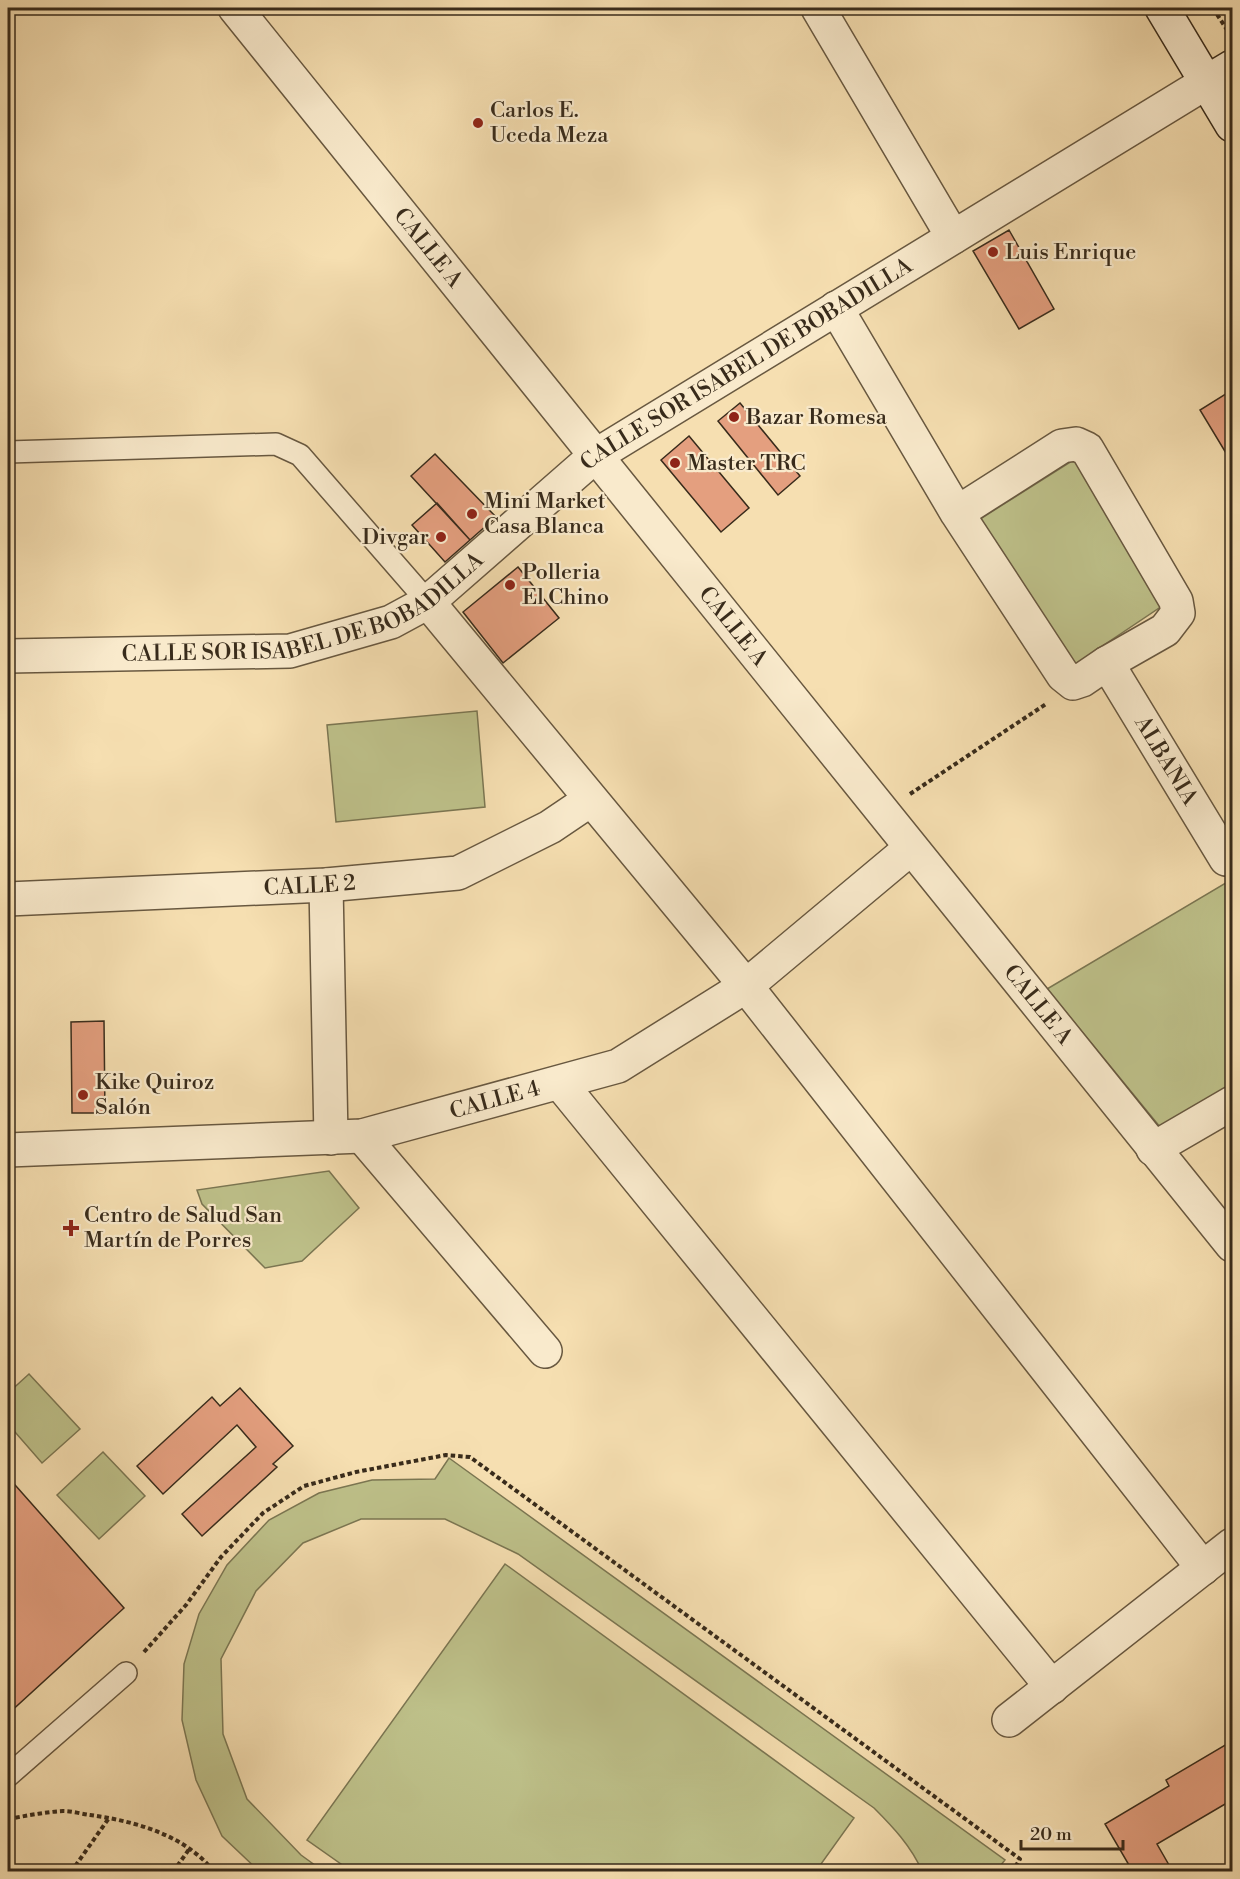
<svg xmlns="http://www.w3.org/2000/svg" width="1240" height="1879" font-family="'Libre Bodoni',serif">
<style>
.green{fill:#bec18a;stroke:#7b7652;stroke-width:1.5}
.building{fill:#e49f7f;stroke:#382b1b;stroke-width:1.5}
.lines{fill:none;stroke-linecap:round;stroke-linejoin:round}
.lane-casing{stroke:#685840;stroke-width:24}
.street-casing{stroke:#685840;stroke-width:36}
.secondary-casing{stroke:#382b1b;stroke-width:36}
.path{stroke:#382b1b;stroke-width:4;stroke-dasharray:4.5 3;stroke-linecap:butt}
.lane{stroke:#f9eacc;stroke-width:21}
.street{stroke:#f9eacc;stroke-width:33}
.secondary{stroke:#f9eacc;stroke-width:33}
.poi-dot{fill:#8f2418;stroke:#f9eacc;stroke-width:2}
.labels{text-anchor:middle;dominant-baseline:central;stroke-width:4.5;stroke-linejoin:round;paint-order:stroke}
.poi-label{font-size:22px;fill:#382b1b;stroke:#f9eacc;text-anchor:start}
.street-label{font-size:22px;fill:#382b1b;stroke:#f9eacc}
</style>
<rect width="100%" height="100%" fill="#f6dfb1"/>
<filter id="stains"><feTurbulence type="fractalNoise" baseFrequency=".00333" numOctaves="4"/><feColorMatrix values="0 0 0 0 .2 0 0 0 0 .09 0 0 0 0 .02 0 0 0 .5 -.17"/></filter>
<radialGradient id="worn" r=".72"><stop offset=".6" stop-color="#630" stop-opacity="0"/><stop offset="1" stop-color="#630" stop-opacity=".3"/></radialGradient>
<!-- green -->
<path class="green" d="M1075 459 1165 604 1074 665 977 521Z
M477 711 485 807 336 822 327 725Z
M1229 881 1232 887V1095L1165 1133 1047 989Z
M329 1171 359 1208 302 1261 265 1268 202 1204 197 1190Z
M29 1374 80 1429 42 1463 8 1424V1393Z
M103 1452 145 1496 99 1539 57 1495Z
M449 1458 1005 1860 996 1871H922C911 1846 893 1827 874 1808L518 1554 445 1519H361L303 1543 256 1591 221 1659 223 1734 247 1799 301 1855 323 1871H259L222 1836 196 1780 182 1720 184 1664 199 1614 227 1565 269 1520 319 1493 372 1480 435 1479Z
M505 1564 854 1818 816 1871H351L307 1840Z"/>
<!-- building -->
<path class="building" d="M1009 230 1054 309 1019 329 973 251Z
M1232 390V463L1200 410Z
M740 403 800 476 778 495 718 421Z
M689 436 749 508 721 532 661 460Z
M435 454 496 517 470 540 411 476Z
M437 503 470 540 445 562 412 525Z
M518 567 559 618 503 663 463 612Z
M104 1021 105 1113H72L71 1022Z
M240 1388 293 1446 273 1464 277 1467 202 1536 182 1514 256 1447 237 1425 163 1494 137 1466 212 1397 220 1406Z
M8 1477 124 1608 8 1714Z
M1232 1741V1800L1157 1844 1173 1872H1133L1105 1824 1169 1786 1166 1780Z"/>
<g class="lines">
<!-- lane casing -->
<g class="lane-casing">
<path id="lane" d="M8 452 276 444 300 455 428 602
M8 1776 126 1673"/>
</g>
<!-- street casing -->
<g class="street-casing">
<g id="street">
<path id="s1" d="M235 8 1232 1245"/>
<path d="M818 8 953 237"/>
<path d="M836 308 957 513 1063 675 1073 683 1082 680 1107 663 1165 630 1178 613 1176 601 1087 449 1076 444 1062 446 957 513"/>
<path d="M428 602 746 986 1203 1568"/>
<path id="s2" d="M8 656 290 651 391 622 428 602 595 456 1207 82"/>
<path id="s3" d="M1107 663 1226 859"/>
<path d="M326 885 331 1138"/>
<path id="s4" d="M8 899 326 885 458 873 550 827 590 800"/>
<path d="M560 1083 1052 1687"/>
<path d="M362 1136 545 1351"/>
<path d="M1153 1149 1232 1103"/>
<path id="s5" d="M8 1150 362 1136 618 1066 746 986 911 848"/>
<path d="M1009 1720 1232 1545"/>
</g>
</g>
<!-- secondary casing -->
<g class="secondary-casing">
<path id="secondary" d="M1162 8 1232 125
M1207 82 1232 67"/>
</g>
<!-- path -->
<path class="path" d="M1213 8 1229 33
M910 794 1046 704
M144 1652 186 1605 221 1557 263 1513 304 1486 356 1472 409 1462 446 1455 470 1457 1020 1859 1012 1872
M8 1819C25 1816 45 1812 63 1811 72 1811 82 1814 90 1815 134 1821 186 1835 214 1872
M71 1872 109 1818
M173 1872 190 1848"/>
<!-- lane -->
<use href="#lane" class="lane"/>
<!-- street -->
<use href="#street" class="street"/>
<!-- secondary -->
<use href="#secondary" class="secondary"/>
</g>
<!-- markers -->
<g class="poi-dot">
<circle cx="478" cy="123" r="6"/>
<circle cx="993" cy="252" r="6"/>
<circle cx="734" cy="417" r="6"/>
<circle cx="675" cy="463" r="6"/>
<circle cx="472" cy="514" r="6"/>
<circle cx="441" cy="537" r="6"/>
<circle cx="510" cy="585" r="6"/>
<circle cx="83" cy="1095" r="6"/>
<path d="M68 1219h6v6h6v6h-6v6h-6v-6h-6v-6h6z"/>
</g>
<g class="labels">
<!-- poi labels -->
<g class="poi-label">
<text x="490" y="110">Carlos E.<tspan x="490" dy="25">Uceda Meza</tspan></text>
<text x="1005" y="252">Luis Enrique</text>
<text x="746" y="417">Bazar Romesa</text>
<text x="687" y="463">Master TRC</text>
<text x="484" y="501">Mini Market<tspan x="484" dy="25">Casa Blanca</tspan></text>
<text x="429" y="537" text-anchor="end">Divgar</text>
<text x="522" y="572">Polleria<tspan x="522" dy="25">El Chino</tspan></text>
<text x="95" y="1082">Kike Quiroz<tspan x="95" dy="25">Salón</tspan></text>
<text x="84" y="1215">Centro de Salud San<tspan x="84" dy="25">Martín de Porres</tspan></text>
</g>
<!-- street labels -->
<g class="street-label">
<text stroke="none"><textPath href="#s1" startOffset="308">CALLE A</textPath></text>
<text stroke="none"><textPath href="#s2" startOffset="828">CALLE SOR ISABEL DE BOBADILLA</textPath></text>
<text stroke="none"><textPath href="#s2" startOffset="306">CALLE SOR ISABEL DE BOBADILLA</textPath></text>
<text stroke="none"><textPath href="#s1" startOffset="794">CALLE A</textPath></text>
<text stroke="none"><textPath href="#s3" startOffset="114">ALBANIA</textPath></text>
<text stroke="none"><textPath href="#s4" startOffset="302">CALLE 2</textPath></text>
<text stroke="none"><textPath href="#s1" startOffset="1280">CALLE A</textPath></text>
<text stroke="none"><textPath href="#s5" startOffset="492">CALLE 4</textPath></text>
</g>
</g>
<!-- margin -->
<rect width="1240" height="1879" fill="none" stroke="#f6dfb1" stroke-width="30"/>
<rect x="9" y="9" width="1222" height="1861" fill="none" stroke="#382b1b" stroke-width="3"/>
<rect x="15" y="15" width="1210" height="1849" fill="none" stroke="#382b1b" stroke-width="1.5"/>
<!-- scale -->
<path d="M1021 1840v9h102v-9" fill="none" stroke="#382b1b" stroke-width="3"/>
<text x="1030" y="1840" font-size="18" fill="#382b1b" stroke="#f9eacc" stroke-width="4.5" paint-order="stroke">20 m</text>
<rect width="100%" height="100%" filter="url(#stains)"/>
<rect width="100%" height="100%" fill="url(#worn)"/>
</svg>
